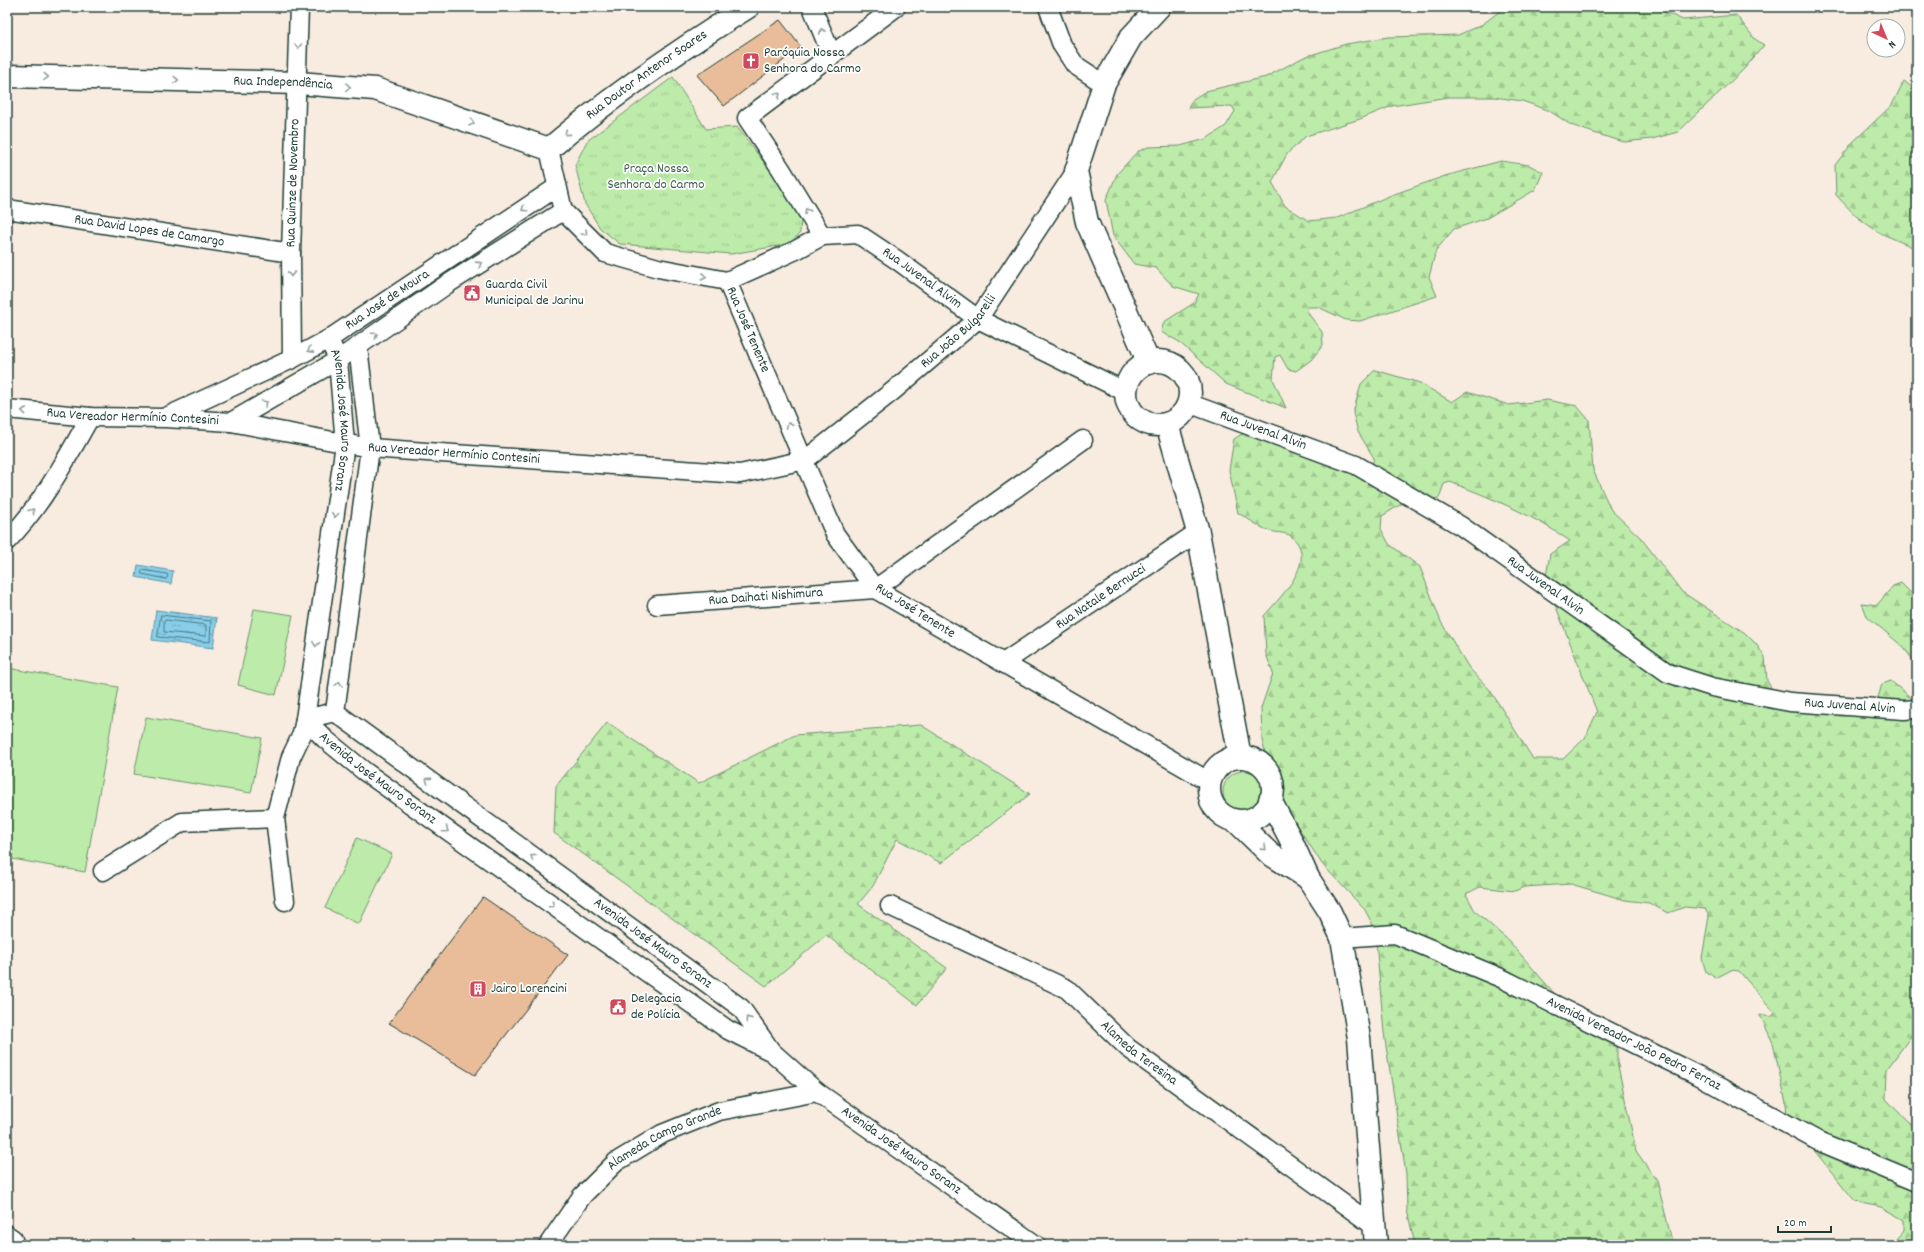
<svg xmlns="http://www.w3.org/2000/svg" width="1924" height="1252" font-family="Dekko,sans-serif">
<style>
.grass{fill:#bdeba9;stroke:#6e946e}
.forest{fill:url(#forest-firs);stroke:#6e946e;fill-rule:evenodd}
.park{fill:url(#park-tufts);stroke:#6e946e}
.water{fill:url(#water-ripples);stroke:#5e94a1}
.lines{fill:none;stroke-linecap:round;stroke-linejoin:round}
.shore{stroke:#49777d;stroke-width:1}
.building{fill:#e9bd99;stroke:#1f3d34}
.street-casing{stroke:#1f3d34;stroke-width:21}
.secondary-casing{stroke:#1f3d34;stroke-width:25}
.street{stroke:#fff;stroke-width:18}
.secondary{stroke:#fff;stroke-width:22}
.oneway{stroke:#8f9e9a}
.labels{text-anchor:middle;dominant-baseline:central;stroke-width:3.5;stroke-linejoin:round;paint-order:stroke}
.poi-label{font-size:14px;fill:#1f3d34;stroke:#fff;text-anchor:start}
.street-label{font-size:14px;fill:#1f3d34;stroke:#fff}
.park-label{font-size:14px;fill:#3f604b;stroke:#fff}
</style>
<defs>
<pattern id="forest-firs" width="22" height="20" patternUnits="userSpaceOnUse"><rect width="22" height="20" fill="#bdeba9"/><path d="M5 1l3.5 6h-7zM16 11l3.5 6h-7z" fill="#a2ca92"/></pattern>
<pattern id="park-tufts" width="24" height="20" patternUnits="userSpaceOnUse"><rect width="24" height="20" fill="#bdeba9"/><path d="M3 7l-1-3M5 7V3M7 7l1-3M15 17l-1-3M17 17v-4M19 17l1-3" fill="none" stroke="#a2ca92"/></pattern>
<pattern id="water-ripples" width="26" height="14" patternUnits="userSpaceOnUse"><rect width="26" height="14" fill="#88ceea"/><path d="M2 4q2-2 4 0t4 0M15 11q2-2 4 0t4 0" fill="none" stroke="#6fa8be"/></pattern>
</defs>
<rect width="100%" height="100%" fill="#f8ebe0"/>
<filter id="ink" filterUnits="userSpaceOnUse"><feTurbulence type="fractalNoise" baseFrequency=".025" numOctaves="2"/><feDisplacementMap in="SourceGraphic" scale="8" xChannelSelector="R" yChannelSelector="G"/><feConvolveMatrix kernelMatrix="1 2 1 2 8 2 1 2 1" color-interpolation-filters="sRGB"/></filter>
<g filter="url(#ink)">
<!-- grass -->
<path class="grass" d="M254 609 293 615 276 695 238 685Z
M7 668 118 687 85 872 7 858Z
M146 717 262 738 251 793 134 774Z
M1223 792a21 21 0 1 1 42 0a21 21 0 1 1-42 0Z
M357 838 392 854 359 924 325 908Z"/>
<!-- forest -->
<path class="forest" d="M1505 7H1654L1683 20 1736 15 1755 39 1764 45 1744 69 1678 132 1652 139 1624 142 1597 134 1571 125 1548 110 1522 101 1494 97H1448L1392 106 1360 119 1306 136 1287 154 1272 182 1285 206 1309 221 1337 218 1389 196 1445 176 1501 161 1529 165 1543 172 1535 190 1487 218 1454 229 1436 250 1429 277 1437 296 1360 321 1346 320 1318 307H1307L1308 313 1322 332 1323 345 1311 360 1296 371 1288 369 1280 355 1275 357 1273 379 1286 408 1226 384 1178 341 1161 332 1164 322 1194 303 1199 294 1173 286 1156 268 1134 264 1113 236 1106 200 1117 174 1137 152 1148 147 1180 146 1206 139 1226 126 1235 111 1232 106 1188 108 1193 99 1206 91 1266 77 1304 57 1346 44 1389 37 1458 35 1483 24Z
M1904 81 1917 91V249L1878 232 1856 216 1836 195 1835 165 1853 142 1892 105Z
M1375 370 1420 383 1452 402 1467 392 1509 405 1547 400 1577 406 1589 420 1593 470 1611 510 1641 538 1682 592 1745 633 1756 644 1765 657 1767 681 1772 689 1788 695 1869 701 1878 698 1882 684 1891 681 1917 703V1028L1887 1069 1886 1099 1908 1122 1917 1128V1245H1890L1904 1229V1219L1881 1206 1855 1201 1809 1144 1788 1131 1786 1103 1773 1043 1760 1015 1771 1017 1775 1013 1739 971 1731 970 1716 978 1706 972 1702 958 1709 916 1705 909 1685 907 1668 913 1649 903 1625 900 1571 884 1524 887 1515 891 1480 887 1466 894 1475 911 1509 941 1554 993 1579 1013 1617 1030V1061L1636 1151 1657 1181 1673 1245H1415L1407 1210 1406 1174 1384 1033 1375 929 1365 910 1322 864 1285 807 1269 770 1262 740 1261 708 1273 673 1266 654 1264 616C1280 597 1320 560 1291 536 1285 532 1274 533 1267 530 1257 526 1248 518 1238 513L1229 470 1234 439 1242 434 1283 441 1372 465 1374 458 1358 432 1353 413 1361 384ZM1450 482C1492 498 1533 515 1570 541L1550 554 1543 593 1556 607 1597 712 1585 738 1563 759H1533L1490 690 1469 668 1441 622 1420 567 1389 544 1381 529 1382 516 1403 503 1439 498 1444 484Z
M1901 583 1917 599V665L1903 647 1867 616 1862 603 1877 605 1893 586Z
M607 723 699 783 795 735 921 725 1030 794 941 863 897 839 873 886 858 904 947 968 917 1005 826 935 766 986 554 833 556 786Z"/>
<!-- park -->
<path class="park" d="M673 77 706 129 737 127 795 203 801 219 800 233 790 244 731 254 620 244 600 228 585 204 575 165 587 141Z"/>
<!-- water -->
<path class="water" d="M138 565 173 571 171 584 136 577Z
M156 610 217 618 213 648 152 640Z"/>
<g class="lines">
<!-- shore -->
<path class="shore" d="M142 570 167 574 168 577 166 579 142 574Z
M161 615 211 621 210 642 158 637Z
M166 620 206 625V636L164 632V622Z"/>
</g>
<!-- building -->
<path class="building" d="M780 20 801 47 724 106 697 75Z
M483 897 568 955 475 1075 389 1023Z"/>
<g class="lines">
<!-- street casing -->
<g class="street-casing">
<g id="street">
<path d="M812 7 832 56"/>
<path d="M1048 7 1062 45 1075 65 1104 84"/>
<path d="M549 149 563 211 605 253 658 268 727 281 796 250 822 236 781 169 747 118 896 7"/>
<path id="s1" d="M7 209 291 253"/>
<path id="s2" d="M822 236 858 234 897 260 978 319 1126 392"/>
<path id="s3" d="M727 281 835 534 875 589 1210 782"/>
<path id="s4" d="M329 339 338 360 345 444 305 719 325 739 364 771 728 1030 768 1050"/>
<path id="s5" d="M358 347 370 448 335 712 741 1008 771 1051 817 1092 1036 1245"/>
<path id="s6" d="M292 359 291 253 299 7"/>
<path id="s7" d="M1188 403 1356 465 1461 526 1668 673 1712 687 1790 702 1904 710 1917 709"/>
<path id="s8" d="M7 409 90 417 166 418 231 422 370 448 740 474 805 460 893 391 978 319 1076 171"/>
<path id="s9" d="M166 417 292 359 329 339 557 187"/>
<path d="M231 422 338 360 446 285 563 211"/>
<path d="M7 541C42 505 66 460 90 417"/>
<path id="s10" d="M657 605 875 589 1083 440"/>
<path id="s11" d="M1003 663 1198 532"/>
<path d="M103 871 182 822 275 818"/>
<path d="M285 901 275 818 291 757 302 734 305 719 335 712"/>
<path id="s12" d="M890 906 1067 989 1128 1048 1374 1226"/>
<path id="s13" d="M1342 938 1395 934 1501 978 1697 1075 1818 1141 1917 1182"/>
<path d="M7 1235 13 1239"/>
<path id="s14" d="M548 1245 582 1196 616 1162 662 1134 719 1111 817 1092"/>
</g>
</g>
<!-- secondary casing -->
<g class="secondary-casing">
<g id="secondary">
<path id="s15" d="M7 76 298 83 375 89 549 149C611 96 679 50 748 7"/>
<circle cx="1158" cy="393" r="32"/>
<path d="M1149 363 1087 222 1076 171 1104 84 1131 37 1159 7"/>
<path d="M1167 424 1198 532 1240 757"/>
<circle cx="1241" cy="789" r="32"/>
<path d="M1270 800 1290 838 1308 878 1330 912 1342 938 1359 1038 1376 1245"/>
<path d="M1236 821 1270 854 1308 878"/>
</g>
</g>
<!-- street -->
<use href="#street" class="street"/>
<!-- secondary -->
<use href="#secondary" class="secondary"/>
</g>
<!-- one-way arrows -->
<defs><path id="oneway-chevron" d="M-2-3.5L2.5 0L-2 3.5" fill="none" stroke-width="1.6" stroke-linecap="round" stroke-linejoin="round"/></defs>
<g class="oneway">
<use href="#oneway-chevron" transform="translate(822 31) rotate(-113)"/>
<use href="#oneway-chevron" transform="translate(298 46) rotate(91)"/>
<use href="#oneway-chevron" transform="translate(46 77) rotate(2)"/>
<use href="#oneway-chevron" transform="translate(176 80) rotate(2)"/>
<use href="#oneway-chevron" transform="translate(348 87) rotate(4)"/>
<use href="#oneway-chevron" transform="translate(778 95) rotate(-36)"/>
<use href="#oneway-chevron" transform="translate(472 123) rotate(19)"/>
<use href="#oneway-chevron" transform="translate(567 133) rotate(140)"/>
<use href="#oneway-chevron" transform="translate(524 209) rotate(146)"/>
<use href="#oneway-chevron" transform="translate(807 211) rotate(-121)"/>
<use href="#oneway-chevron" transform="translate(585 233) rotate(45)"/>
<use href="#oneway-chevron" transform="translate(479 264) rotate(-33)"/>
<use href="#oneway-chevron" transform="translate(291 274) rotate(90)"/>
<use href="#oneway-chevron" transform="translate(704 277) rotate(11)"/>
<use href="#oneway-chevron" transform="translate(375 335) rotate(-35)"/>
<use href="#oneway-chevron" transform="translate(310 350) rotate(152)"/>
<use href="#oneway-chevron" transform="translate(265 403) rotate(-30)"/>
<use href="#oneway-chevron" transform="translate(24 411) rotate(-174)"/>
<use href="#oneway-chevron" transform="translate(789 425) rotate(-113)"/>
<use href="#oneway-chevron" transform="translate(32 511) rotate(-53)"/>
<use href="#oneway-chevron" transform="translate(335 515) rotate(98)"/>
<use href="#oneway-chevron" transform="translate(316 644) rotate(98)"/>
<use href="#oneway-chevron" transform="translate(339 684) rotate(-82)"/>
<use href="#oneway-chevron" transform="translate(428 780) rotate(-144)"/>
<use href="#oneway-chevron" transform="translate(446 830) rotate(35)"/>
<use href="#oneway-chevron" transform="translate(1264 848) rotate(44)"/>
<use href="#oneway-chevron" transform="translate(533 857) rotate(-144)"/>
<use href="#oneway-chevron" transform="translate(552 905) rotate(35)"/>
<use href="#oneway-chevron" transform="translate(748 1019) rotate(-125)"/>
</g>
</g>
<!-- icons -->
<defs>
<g id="church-square" transform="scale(0.9)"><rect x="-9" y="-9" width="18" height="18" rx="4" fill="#d1495b" stroke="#fff"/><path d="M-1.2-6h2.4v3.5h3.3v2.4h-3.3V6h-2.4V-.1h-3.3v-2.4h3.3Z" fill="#fff"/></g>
<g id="civic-square" transform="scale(0.9)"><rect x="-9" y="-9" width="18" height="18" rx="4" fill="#d1495b" stroke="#fff"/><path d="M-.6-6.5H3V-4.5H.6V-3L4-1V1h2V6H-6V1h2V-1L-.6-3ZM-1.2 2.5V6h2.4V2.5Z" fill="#fff"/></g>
<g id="building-square" transform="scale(0.9)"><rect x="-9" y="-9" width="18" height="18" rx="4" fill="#d1495b" stroke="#fff"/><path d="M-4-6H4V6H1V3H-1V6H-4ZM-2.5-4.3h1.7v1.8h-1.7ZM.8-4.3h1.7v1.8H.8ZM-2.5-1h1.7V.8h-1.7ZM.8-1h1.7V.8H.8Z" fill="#fff"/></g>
</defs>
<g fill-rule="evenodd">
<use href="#church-square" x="751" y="61"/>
<use href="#civic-square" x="472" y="293"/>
<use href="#building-square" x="478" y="989"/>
<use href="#civic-square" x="618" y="1007"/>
</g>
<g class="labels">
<!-- poi labels -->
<g class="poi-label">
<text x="764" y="53">Paróquia Nossa<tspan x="764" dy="16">Senhora do Carmo</tspan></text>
<text x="485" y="285">Guarda Civil<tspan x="485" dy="16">Municipal de Jarinu</tspan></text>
<text x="491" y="989">Jairo Lorencini</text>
<text x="631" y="999">Delegacia<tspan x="631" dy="16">de Polícia</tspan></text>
</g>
<!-- street labels -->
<g class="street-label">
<text stroke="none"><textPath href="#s15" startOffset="675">Rua Doutor Antenor Soares</textPath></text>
<text stroke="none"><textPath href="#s15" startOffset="276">Rua Independência</textPath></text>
<text stroke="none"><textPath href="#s6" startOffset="176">Rua Quinze de Novembro</textPath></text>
<text stroke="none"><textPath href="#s1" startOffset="144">Rua David Lopes de Camargo</textPath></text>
<text stroke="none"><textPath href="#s2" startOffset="114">Rua Juvenal Alvim</textPath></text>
<text stroke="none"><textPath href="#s9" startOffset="251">Rua José de Moura</textPath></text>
<text stroke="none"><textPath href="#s3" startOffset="53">Rua José Tenente</textPath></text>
<text stroke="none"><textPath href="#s8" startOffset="1004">Rua João Bulgarelli</textPath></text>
<text stroke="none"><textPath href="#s8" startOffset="126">Rua Vereador Hermínio Contesini</textPath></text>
<text stroke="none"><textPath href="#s4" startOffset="83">Avenida José Mauro Soranz</textPath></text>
<text stroke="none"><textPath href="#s7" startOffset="80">Rua Juvenal Alvin</textPath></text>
<text stroke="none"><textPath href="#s8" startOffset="450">Rua Vereador Hermínio Contesini</textPath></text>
<text stroke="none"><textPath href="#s7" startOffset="404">Rua Juvenal Alvin</textPath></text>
<text stroke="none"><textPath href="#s10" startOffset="109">Rua Daihati Nishimura</textPath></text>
<text stroke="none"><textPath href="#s11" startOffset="118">Rua Natale Bernucci</textPath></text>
<text transform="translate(915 611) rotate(32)">Rua José Tenente</text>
<text stroke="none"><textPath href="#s7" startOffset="740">Rua Juvenal Alvin</textPath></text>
<text stroke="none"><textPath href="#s4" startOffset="479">Avenida José Mauro Soranz</textPath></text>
<text stroke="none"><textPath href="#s5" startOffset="761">Avenida José Mauro Soranz</textPath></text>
<text stroke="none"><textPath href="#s13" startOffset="316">Avenida Vereador João Pedro Ferraz</textPath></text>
<text stroke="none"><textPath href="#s12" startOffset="292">Alameda Teresina</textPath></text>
<text stroke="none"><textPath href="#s14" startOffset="162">Alameda Campo Grande</textPath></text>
<text stroke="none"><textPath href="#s5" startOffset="1087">Avenida José Mauro Soranz</textPath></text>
</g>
<!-- park labels -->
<g class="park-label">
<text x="656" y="169">Praça Nossa<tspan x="656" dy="16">Senhora do Carmo</tspan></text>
</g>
</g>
<!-- margin -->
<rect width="1924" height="1252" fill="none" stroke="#fff" stroke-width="24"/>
<rect x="12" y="12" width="1900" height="1228" fill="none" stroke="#1f3d34" stroke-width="1.5" filter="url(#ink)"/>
<!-- north arrow -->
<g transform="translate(1886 38) rotate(136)"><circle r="19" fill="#ffffff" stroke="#a5b1ae"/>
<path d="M0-3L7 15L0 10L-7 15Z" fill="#d1495b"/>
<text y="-6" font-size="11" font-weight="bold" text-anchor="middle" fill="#1f3d34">N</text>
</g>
<!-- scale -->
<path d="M1778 1226v6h53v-6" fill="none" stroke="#1f3d34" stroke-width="2"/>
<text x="1784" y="1226" font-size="12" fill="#1f3d34" stroke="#ffffff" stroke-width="3" paint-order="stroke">20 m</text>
</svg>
